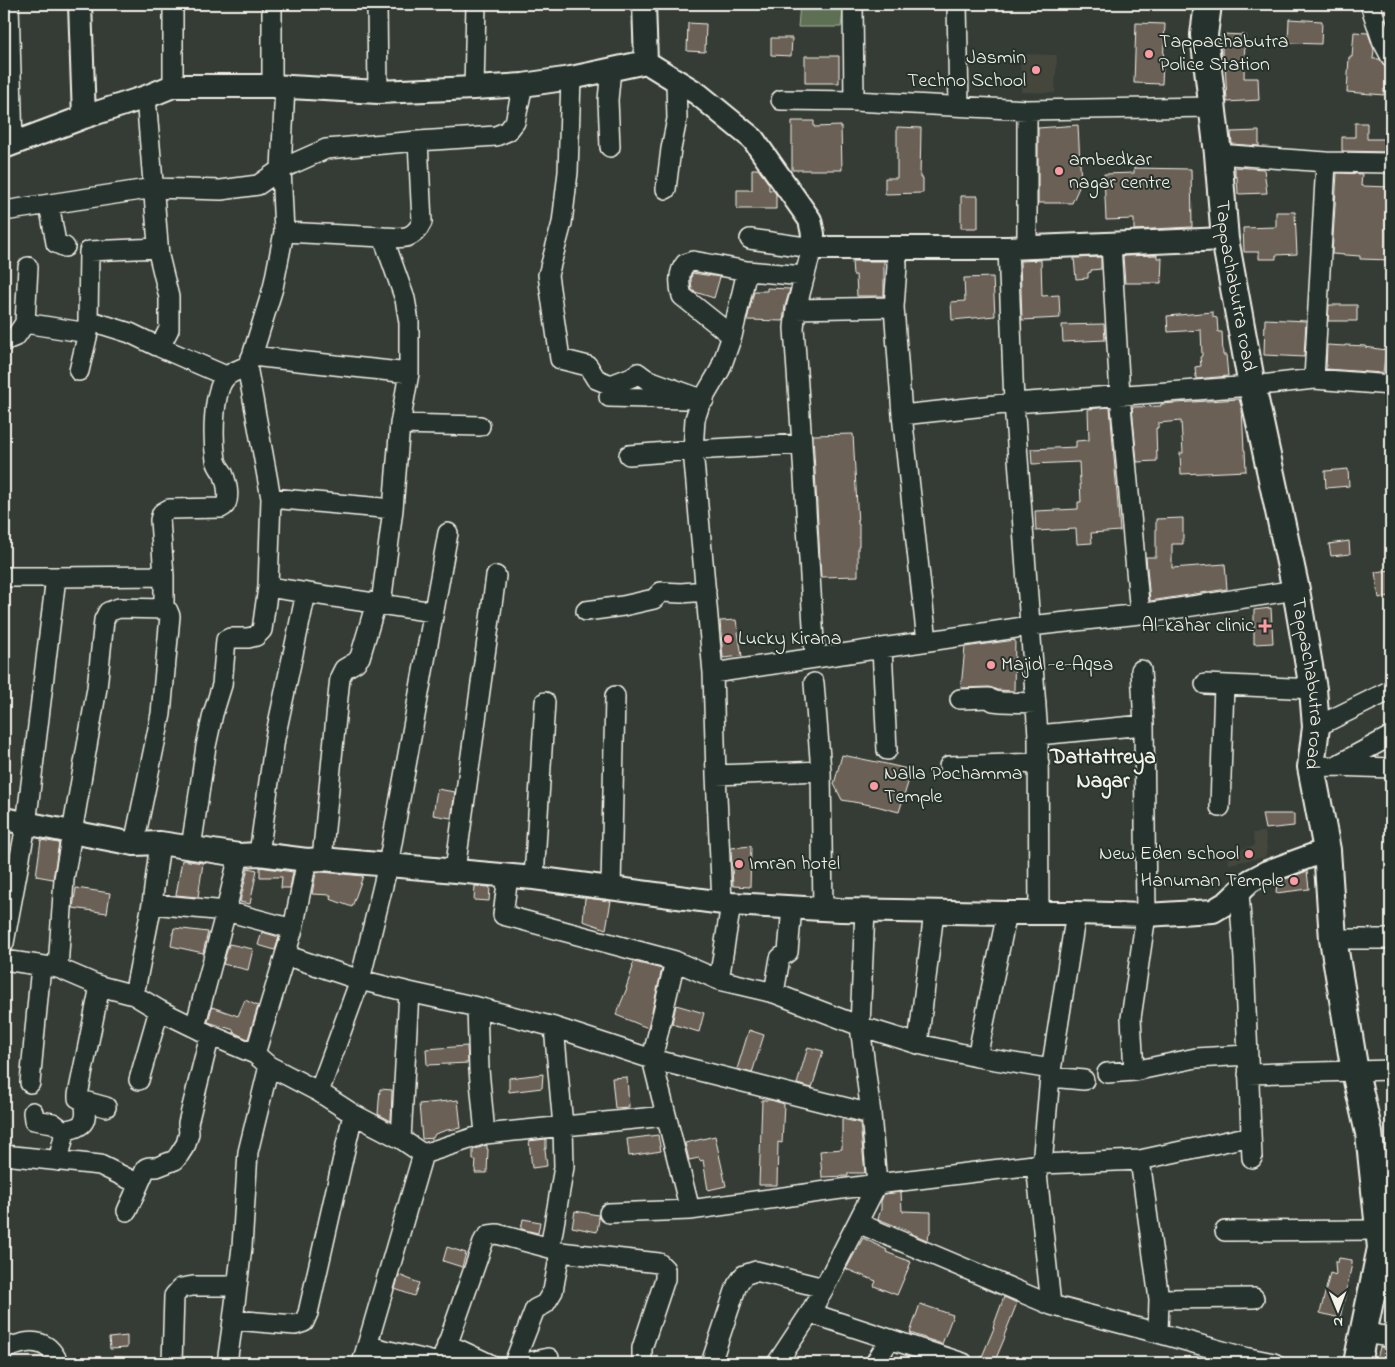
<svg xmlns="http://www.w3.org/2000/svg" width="1395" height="1367" font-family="'Indie Flower',sans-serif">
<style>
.built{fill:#44473e}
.green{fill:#5d7053;stroke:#a8b09e}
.building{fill:#6b6154;stroke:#f4f1e8}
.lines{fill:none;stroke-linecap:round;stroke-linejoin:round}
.minor-casing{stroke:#f4f1e8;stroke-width:22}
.tertiary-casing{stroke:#f4f1e8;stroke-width:26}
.secondary-casing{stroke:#f4f1e8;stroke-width:30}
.minor{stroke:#26332d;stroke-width:19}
.tertiary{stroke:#26332d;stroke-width:22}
.secondary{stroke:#26332d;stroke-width:26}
.poi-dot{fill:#ff9aa2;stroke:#26332d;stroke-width:2}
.labels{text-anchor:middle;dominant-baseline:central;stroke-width:4;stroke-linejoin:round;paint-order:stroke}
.poi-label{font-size:20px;fill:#f4f1e8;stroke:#26332d;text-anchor:start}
.street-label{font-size:20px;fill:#f4f1e8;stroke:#26332d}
.neighbourhood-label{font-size:21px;font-weight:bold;fill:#f4f1e8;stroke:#26332d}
</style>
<rect width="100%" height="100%" fill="#343c35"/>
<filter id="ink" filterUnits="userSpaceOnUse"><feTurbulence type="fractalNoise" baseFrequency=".02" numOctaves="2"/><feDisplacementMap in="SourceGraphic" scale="10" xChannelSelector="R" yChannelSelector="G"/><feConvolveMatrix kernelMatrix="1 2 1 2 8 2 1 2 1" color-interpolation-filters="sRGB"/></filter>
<g filter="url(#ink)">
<!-- built -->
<path class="built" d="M1020 54 1057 55 1055 93 1021 92Z
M1265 832 1267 849 1265 857 1229 864 1226 852 1254 846 1253 833Z"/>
<!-- green -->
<path class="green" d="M800 4H844L841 27H798Z"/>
<!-- building -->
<path class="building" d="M1289 19 1322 21 1321 44 1288 43Z
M688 23 706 24 705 52 687 51Z
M1136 23 1165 24 1162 84 1134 83Z
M1354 32 1368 33 1374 50 1373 59H1380L1385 66 1391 68V90L1384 89V95L1347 92 1349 57H1352Z
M1222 34 1245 35 1244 78H1258L1259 100 1227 102 1225 61H1222Z
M771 38H792L791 56 771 55Z
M805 56H839V83H805Z
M792 121H814V127L841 126 842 170H792Z
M1355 123H1367V139H1389L1390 152 1342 151V137H1355Z
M1078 125 1081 183 1072 203H1038V128Z
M897 127 921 128 920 178H923V193L885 194V178H897Z
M1259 131V146L1232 144 1231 132Z
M1235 167 1264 169 1267 193 1238 194 1237 177H1235Z
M1134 168 1191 169 1192 227 1134 230V219L1106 220 1104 174 1134 173Z
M752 169H758L769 184V190H773L776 194V209H737V190H752Z
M1337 173 1362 174 1361 186 1391 187 1389 245H1391L1390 260 1360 259V256L1332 254Z
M961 196H978V228H961Z
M1276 212H1295L1297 254 1276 255V259H1259V252H1244L1243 228 1276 227Z
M1157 255V258H1162L1161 283H1125L1123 256Z
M1101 257V269L1091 270V272L1088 273V278L1076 279 1074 258Z
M1041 260 1042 296 1059 295 1060 318 1022 320 1020 261Z
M852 261H885L884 262V296H857L856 275H853Z
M692 273 720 277 714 298 695 292 692 290 691 280Z
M993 277 995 316 952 320 951 302 965 301 964 278Z
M767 288 790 289 785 306 783 321 747 320 754 291H767Z
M1329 305H1357V321H1328Z
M1213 312V317L1217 318 1218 332H1222L1223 355H1226L1228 376 1196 379 1195 367 1201 366 1200 357 1202 356 1201 330 1168 332 1167 316Z
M1265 319 1306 321 1304 357 1264 355Z
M1104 324 1105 340 1063 342 1062 325Z
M1327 345 1345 346V345L1366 346 1365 347 1386 350 1383 373 1326 369Z
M1239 399 1242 409 1244 450H1245L1246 471 1181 474 1180 453H1183L1181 421 1158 423V428H1156L1157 461 1137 462 1132 407 1161 406V404Z
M1110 407 1120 531 1091 533 1092 543 1077 544 1076 529 1036 531 1035 511 1078 509V502H1081L1079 462 1032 464 1031 449 1076 447V441L1089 440 1088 409Z
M853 434 858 524H859V546H858V576L821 577 813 435Z
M1348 469 1349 486 1326 488 1325 471Z
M1183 518V544H1172V568L1225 564 1227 589 1150 601 1146 557H1156V519Z
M1349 541 1350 554 1331 556 1329 544Z
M1391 570V596L1379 598 1375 572Z
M1271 608 1273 643 1254 644V610Z
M736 620 742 656 723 658 720 621Z
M1015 640 1014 691 997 690 989 687 961 688 965 647Z
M842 755 882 763 912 770 899 812 876 806 842 800 834 784Z
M437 789 455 792 451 818 433 815Z
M1262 814H1294V826L1265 829Z
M41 840 59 843 53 879 36 876Z
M751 846 750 887 733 886 731 848Z
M182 860 203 863 198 897 176 895Z
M260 867 293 872 290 888H281L282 877H260Z
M248 868 257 870 250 904 240 902Z
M1307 871 1309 889 1276 893 1277 882Z
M322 872 363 876 352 907 330 899 331 895 312 894 316 873Z
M475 886 490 887 489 901 474 900Z
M76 888 110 893 107 913 73 908Z
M585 898 611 901 606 929 583 921Z
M174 928 208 932 203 953 171 946Z
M262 932 279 937 275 950 258 945Z
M229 944 253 949 248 970 223 964Z
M634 962 662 969 648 1028 616 1015 627 988H626L633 967H632Z
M245 1000 258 1006 248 1039 233 1032 234 1030 208 1022 212 1007 238 1016Z
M676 1005 704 1013 699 1032 672 1024Z
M749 1030 764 1035 752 1073 737 1069Z
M467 1046 468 1063 427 1065 426 1049Z
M808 1047 823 1051 812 1088 797 1084Z
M543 1074 542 1088 509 1092V1078Z
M627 1077 629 1107 615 1108 612 1078Z
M380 1089 392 1090 391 1121 378 1114Z
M458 1100 461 1128 447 1130 435 1134 433 1138 422 1139 419 1104Z
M762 1100H771L784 1104 782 1143 778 1142 777 1185H759Z
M842 1119 860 1123 865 1173H848V1176L822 1177 820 1151 842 1149Z
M658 1135 661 1151 629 1156 627 1139Z
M715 1136 726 1186 708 1190 703 1160 700 1161 699 1158 689 1160 685 1143Z
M546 1139V1149H545L547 1166 532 1168 529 1141Z
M487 1145V1149H488L487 1173H475L476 1160H473V1150Z
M901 1192 902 1211 931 1212V1229L927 1240 910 1233 911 1232 878 1219 881 1209V1201L884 1194Z
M575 1211 598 1215 599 1219 597 1232 572 1227Z
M523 1219 540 1222 538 1233 521 1229Z
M863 1238 887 1250 886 1252 911 1262 897 1295 874 1286 876 1281 846 1269Z
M447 1247 466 1253 462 1267 443 1261Z
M1339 1258 1352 1260V1264L1340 1318 1320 1313 1330 1273 1336 1275 1335 1262H1338Z
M399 1275 419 1283 414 1296 395 1289Z
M1004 1297 1017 1303 1004 1336 1005 1337 994 1363H991L981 1359 994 1328 993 1327Z
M920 1304 953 1315 942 1344 910 1333Z
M127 1336V1348L110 1349 109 1338Z
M1380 1347 1391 1348V1363H1376Z"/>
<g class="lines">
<!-- minor casing -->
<g class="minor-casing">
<path id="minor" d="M9 4 13 144
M173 4V86
M377 4 378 92
M853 4 854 101 1027 110 1212 107
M957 4 959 106
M1370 4 1382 40 1391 57
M571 78 568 172 562 223 548 275 560 359 588 366 596 379 611 385 632 377 638 373 646 379 704 400
M272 86V4
M474 88 476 4
M146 97 159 256 169 297V329L164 339 157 346
M781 100 854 101
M610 147 608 100 611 69
M1218 154 1326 162 1391 163
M666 189 671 149 677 119 676 81
M49 204 56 243 65 247
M4 211 154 188 221 190 258 185 281 169 326 149 418 141
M284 232 383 237 405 299 409 322V373L400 424 393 509 381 604
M383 237C401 238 413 241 422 222L418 141 496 136 508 131 515 122 523 85
M750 239 812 248 796 309
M1111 244 1120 395 1140 614
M896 247 897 266 894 307 902 415 927 641
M1027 247V110
M1008 248 1014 403 1038 735 1039 913
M28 267 25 323 88 333
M88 320 89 251 158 248
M732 336 682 296C679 286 678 272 685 264 686 264 692 261 693 261L747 271
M4 341 16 336 25 323
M252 356 409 373
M79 371 88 333V320L130 333 157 346 226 376
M1314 379 1326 162
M609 397 685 399
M902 415 1014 403 1252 386 1314 379 1391 385
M400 424 480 426
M629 455 693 450 802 444
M271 498 393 509
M4 577H56L26 825 4 943
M56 577 164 576
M268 587 433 612
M586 611 623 606 654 599 661 592 681 593 706 591
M882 648 887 750
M815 658 1030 626 1140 614 1296 590
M713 673 693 450 695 419 700 404 720 370 732 336 747 271 804 276
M814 683 821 771 823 909
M1205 684 1313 689
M960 699 989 698 993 701 1002 702 1036 703
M1316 727 1391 690
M1038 735 1144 725
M1337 765 1391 736
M949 766 1039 763
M1311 767 1335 766 1391 768
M716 775 821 771
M1220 807 1224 685
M134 844 161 714 170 616 168 611 164 609V576L160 520 162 513 169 509 221 508C232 503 227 483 223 473 220 469 217 465 216 460 213 441 212 391 226 377 231 372 241 369 247 366
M191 848 206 746 213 714 222 685 226 640 230 638H248L256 636 262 630 268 587 271 498 247 366 252 356 273 288 284 232 281 169 285 86
M259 854 275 738 306 593
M322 859 340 677 344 669 356 662 360 657 376 603
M455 870 496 576
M508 876 503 915 675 961 719 980 774 993 860 1026 918 1044 977 1057 1051 1069
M534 878 545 702
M611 888 615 696
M1239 893 1244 959 1252 1158
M722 902 716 775 713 673 815 658 802 444 794 328 796 309 894 307
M152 904 226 911 293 929
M865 910 860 1026 871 1114 877 1184 824 1288 810 1313 963 1363
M1333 939H1391
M285 955 360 980 409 992
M4 960 58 968 100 986 134 995 159 1010 210 1035 255 1054 269 1066 319 1092 353 1114 401 1139 423 1154 485 1134 479 1070 477 1007 554 1027 652 1059 690 1210
M675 961 652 1059 871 1114
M58 968 64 879 97 688 104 620 108 612 119 608 164 609
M719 980 731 904
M100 986 78 1095V1098L84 1101 106 1107
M774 993 780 958 788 952 792 907
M134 995 152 904 160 843
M195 1027 226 911 239 855
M918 1044 934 912
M255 1054 293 929 307 860
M977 1057 1007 913
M1134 1071 1131 1018 1146 915 1144 725 1141 670
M1107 1073 1134 1071 1196 1058 1247 1055
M1248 1074 1391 1070
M1050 1077 1084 1080
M139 1080 159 1010
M30 1083 41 966
M319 1092 360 980 388 865 448 533
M33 1112 34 1120 53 1123 65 1132
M485 1134 665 1116
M401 1139 409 992 477 1007
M4 1155 100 1165 139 1184
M1140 1160 1251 1136
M58 1161 65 1132 66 1130C85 1127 88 1120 84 1101
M1036 1164 1051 1305
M1042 1164 1140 1160 1159 1299 1158 1333
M127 1211 146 1168 149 1167H157L175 1160 179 1155 186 1144 189 1133 188 1123 210 1035
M609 1213 690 1210 877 1184 1042 1164 1050 1077 1076 913
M858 1223 1051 1305 1158 1333 1244 1357 1274 1363
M1225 1231 1378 1230
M550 1248 564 1167 563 1126 554 1027
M1159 1299 1254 1298
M233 1320 242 1247 248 1152 269 1066
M1363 1333 1391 1337
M447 1344 488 1363
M368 1346 439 1363
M4 1349C17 1345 34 1337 47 1347 52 1350 56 1358 59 1363
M172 1363 174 1296 181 1288 193 1286H237
M227 1363 233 1320 295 1325 304 1322 308 1313 353 1114
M362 1363 423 1154
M441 1363 484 1240 489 1235 497 1234 550 1248 560 1252 659 1263 665 1269V1279L642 1348V1363
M514 1363 535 1309 545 1304 553 1291 560 1252
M525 1363 549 1358
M711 1363 737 1285 744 1275 756 1271 824 1288
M777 1363 810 1313
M875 1363 890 1339"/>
</g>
<!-- tertiary casing -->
<g class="tertiary-casing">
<path id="tertiary" d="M80 4 84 117
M644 4 646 62 698 94 753 139 810 220 813 234 812 248H1008L1225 239
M4 147 84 117 146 97 173 86H272L378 92 474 88 523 85 571 78 646 62
M4 819 134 844 160 843 239 855 259 854 307 860 322 859 534 878 731 904 841 910 1007 913H1076L1146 915 1213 911 1228 902 1250 881 1267 872 1327 850"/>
</g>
<!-- secondary casing -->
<g class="secondary-casing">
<g id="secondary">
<path id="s1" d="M1208 4 1204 35 1218 154 1225 239 1252 386 1296 590 1313 689 1316 727 1311 767 1327 850 1333 939 1355 1072 1369 1133 1381 1248 1357 1363"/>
</g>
</g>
<!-- minor -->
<use href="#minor" class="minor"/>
<!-- tertiary -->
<use href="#tertiary" class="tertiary"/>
<!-- secondary -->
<use href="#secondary" class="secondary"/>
</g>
</g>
<!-- markers -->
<g class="poi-dot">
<circle cx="1149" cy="54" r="5"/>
<circle cx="1036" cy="70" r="5"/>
<circle cx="1059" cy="171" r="5"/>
<path d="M1262.5 618.5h5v5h5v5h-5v5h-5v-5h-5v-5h5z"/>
<circle cx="728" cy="639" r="5"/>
<circle cx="991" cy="665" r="5"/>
<circle cx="874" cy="786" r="5"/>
<circle cx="1249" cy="854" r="5"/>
<circle cx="739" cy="864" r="5"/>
<circle cx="1294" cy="881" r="5"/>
</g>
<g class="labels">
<!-- poi labels -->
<g class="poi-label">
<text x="1159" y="42">Tappachabutra<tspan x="1159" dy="23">Police Station</tspan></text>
<text x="1026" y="58" text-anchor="end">Jasmin<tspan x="1026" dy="23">Techno School</tspan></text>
<text x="1069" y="160">ambedkar<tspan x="1069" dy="23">nagar centre</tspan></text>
<text x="1254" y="626" text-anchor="end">Al-kahar clinic</text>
<text x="738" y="639">Lucky Kirana</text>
<text x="1001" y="665">Majid -e-Aqsa</text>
<text x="884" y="774">Nalla Pochamma<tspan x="884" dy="23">Temple</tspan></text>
<text x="1239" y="854" text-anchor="end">New Eden school</text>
<text x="749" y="864">Imran hotel</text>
<text x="1284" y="881" text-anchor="end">Hanuman Temple</text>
</g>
<!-- street labels -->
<g class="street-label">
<text stroke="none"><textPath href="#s1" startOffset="284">Tappachabutra road</textPath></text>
<text stroke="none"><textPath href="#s1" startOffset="689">Tappachabutra road</textPath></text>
</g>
<!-- neighbourhood labels -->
<g class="neighbourhood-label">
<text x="1103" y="758">Dattattreya<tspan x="1103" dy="24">Nagar</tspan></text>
</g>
</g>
<!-- margin -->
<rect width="1395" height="1367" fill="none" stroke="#26332d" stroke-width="20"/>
<rect x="10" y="10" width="1375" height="1347" fill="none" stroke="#f4f1e8" stroke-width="2" filter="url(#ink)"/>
<!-- north arrow -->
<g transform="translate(1338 1310) rotate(179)" stroke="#26332d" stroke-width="4" paint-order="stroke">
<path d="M0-4L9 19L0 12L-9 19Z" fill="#f4f1e8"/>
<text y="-8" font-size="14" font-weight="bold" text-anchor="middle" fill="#f4f1e8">N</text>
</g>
</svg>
